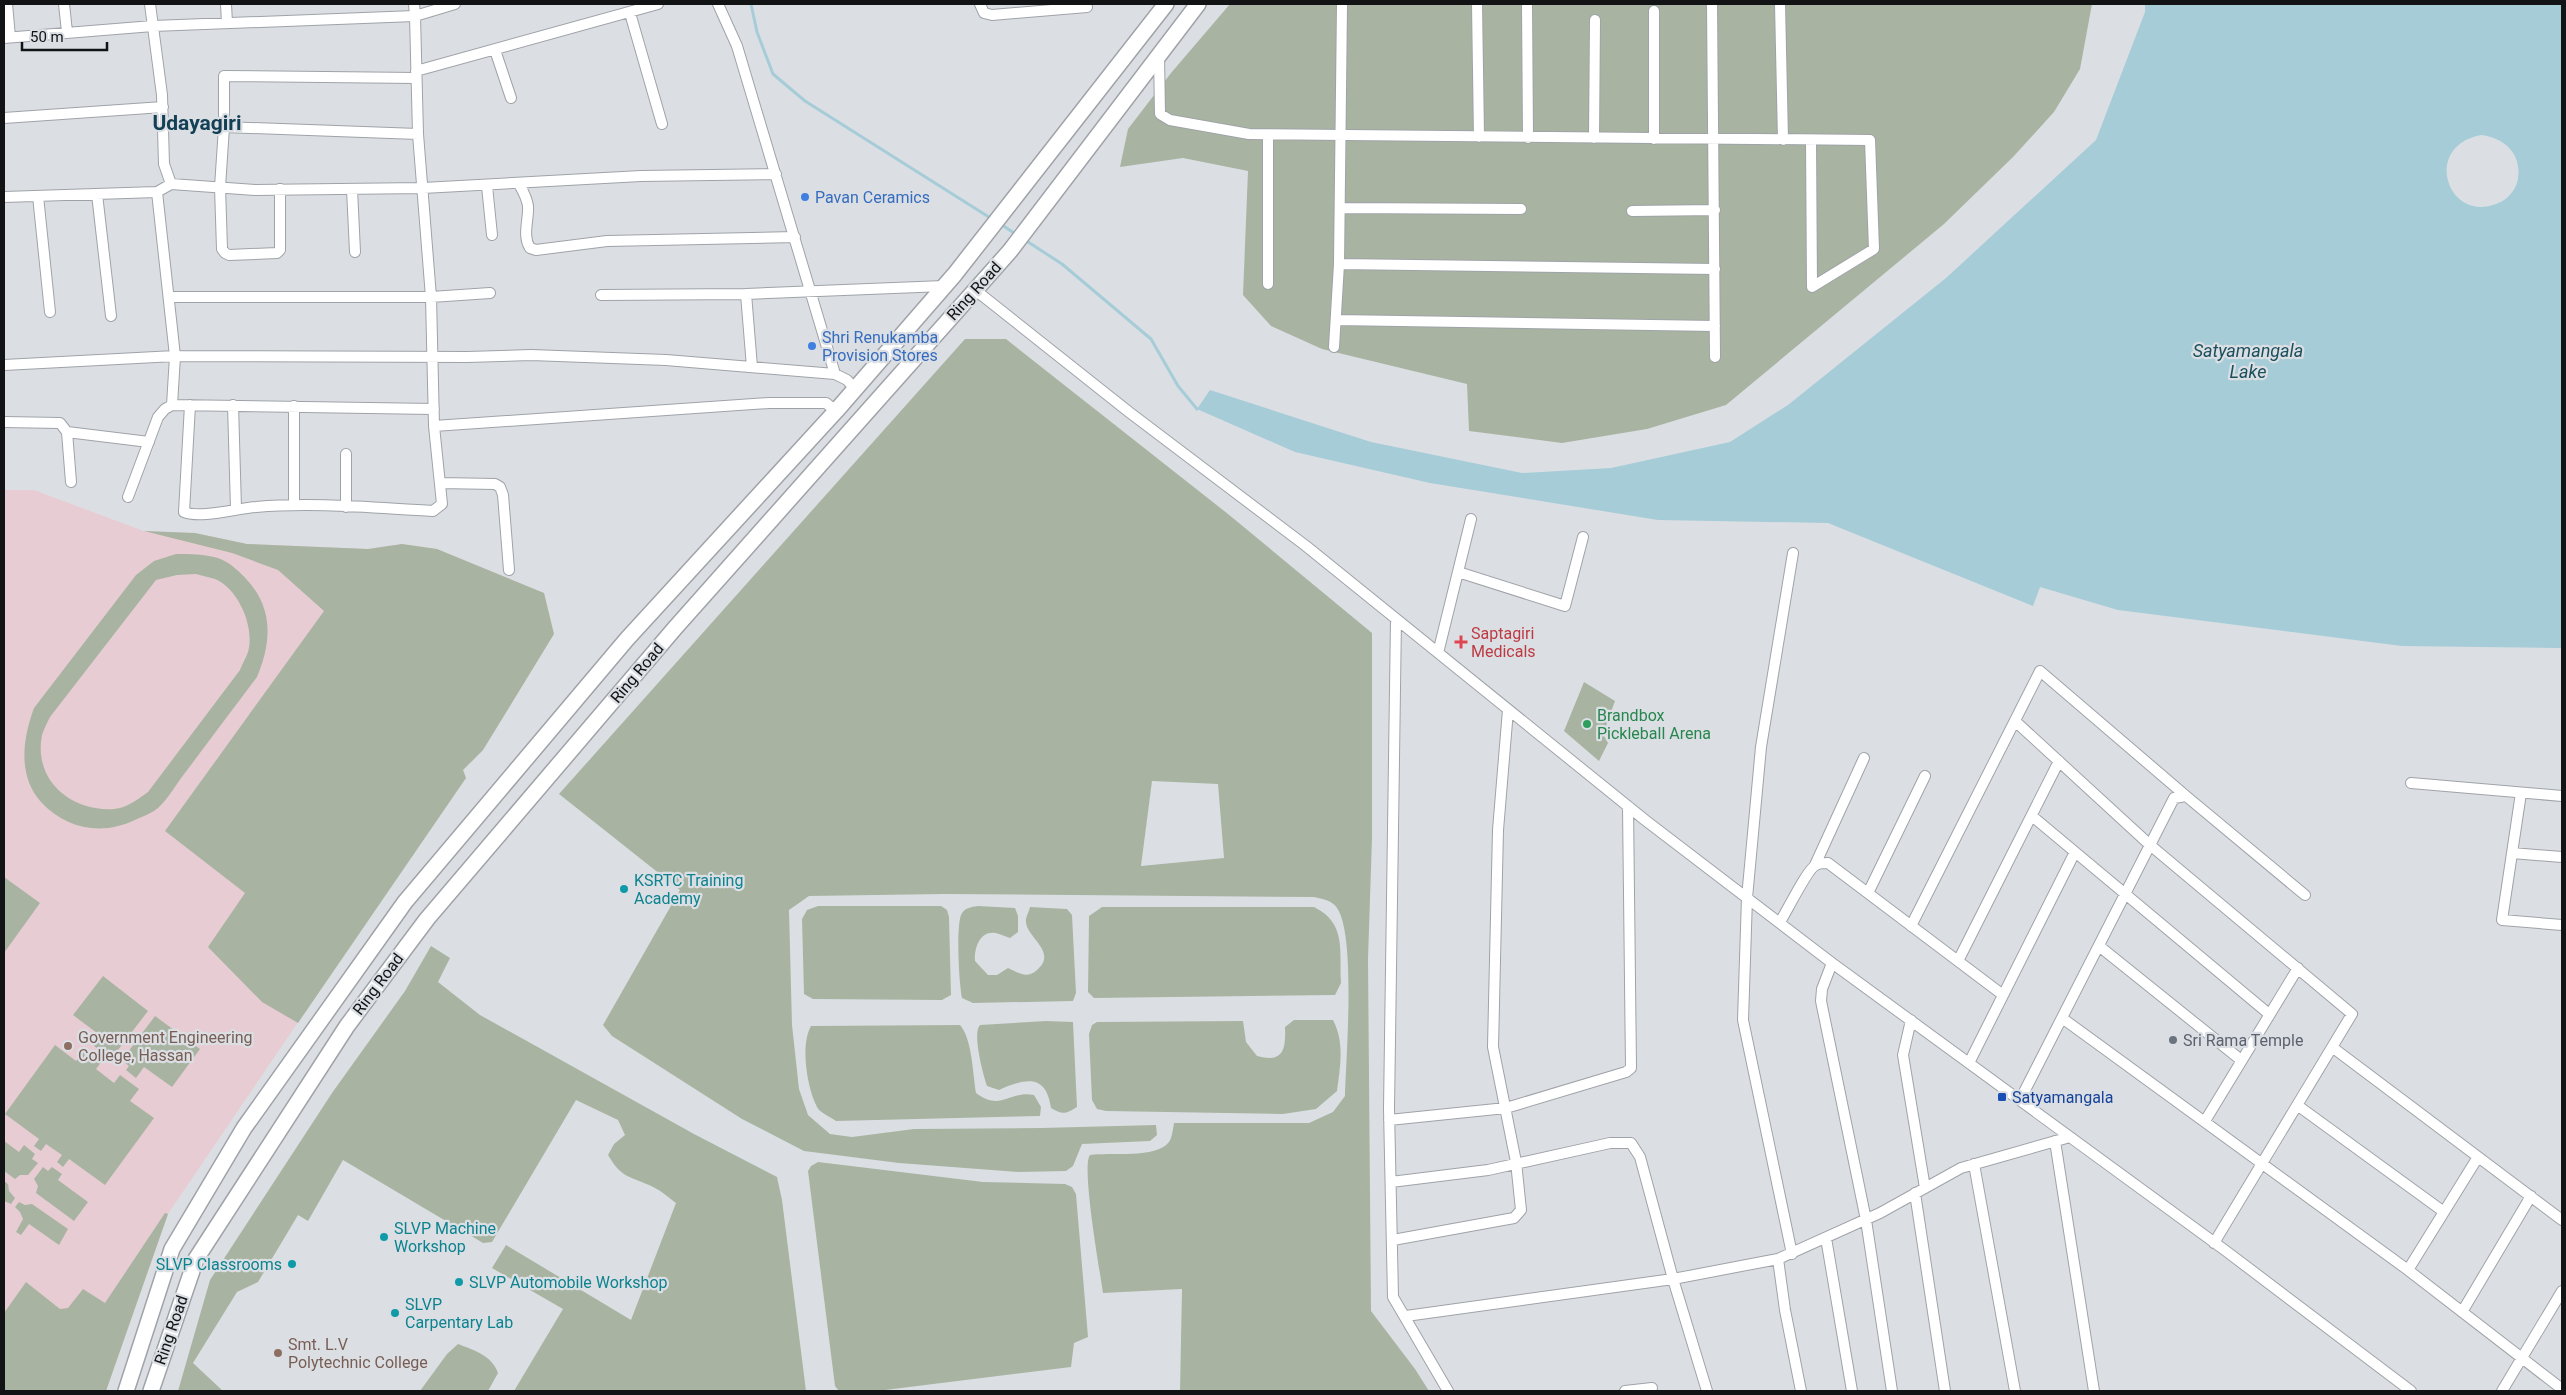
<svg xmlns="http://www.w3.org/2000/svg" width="2566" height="1395" font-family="Roboto,sans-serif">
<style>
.education{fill:#e7cdd3}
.green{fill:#a8b4a1;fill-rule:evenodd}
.water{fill:#a6ccd7;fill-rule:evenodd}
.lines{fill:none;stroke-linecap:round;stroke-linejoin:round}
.stream{stroke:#a6ccd7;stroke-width:3}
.street-casing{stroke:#9fa3a8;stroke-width:12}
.primary-casing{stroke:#9fa3a8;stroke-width:18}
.street{stroke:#fff;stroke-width:10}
.primary{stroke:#fff;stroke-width:15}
.shop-dot{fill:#3f7fe0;stroke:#dbdfe4;stroke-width:2}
.health-dot{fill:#e0444e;stroke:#dbdfe4;stroke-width:2}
.leisure-dot{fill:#2e9e5b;stroke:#dbdfe4;stroke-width:2}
.culture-dot{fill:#0f9aa8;stroke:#dbdfe4;stroke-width:2}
.worship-dot{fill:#6b7280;stroke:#dbdfe4;stroke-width:2}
.education-dot{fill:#8d6e63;stroke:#dbdfe4;stroke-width:2}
.transit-dot{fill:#1a4fb4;stroke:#dbdfe4;stroke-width:2}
.labels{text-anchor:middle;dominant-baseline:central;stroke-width:4.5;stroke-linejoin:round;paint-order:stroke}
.shop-label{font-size:16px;fill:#366cbe;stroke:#dbdfe4;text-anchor:start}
.street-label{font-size:16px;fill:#111314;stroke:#dbdfe4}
.health-label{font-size:16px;fill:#be3a42;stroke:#dbdfe4;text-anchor:start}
.leisure-label{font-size:16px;fill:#27864d;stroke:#dbdfe4;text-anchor:start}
.culture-label{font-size:16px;fill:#0d838f;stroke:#dbdfe4;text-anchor:start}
.education-label{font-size:16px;fill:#785e54;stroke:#dbdfe4;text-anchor:start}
.worship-label{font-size:16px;fill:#5b616d;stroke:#dbdfe4;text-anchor:start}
.transit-label{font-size:16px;fill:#164399;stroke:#dbdfe4;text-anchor:start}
.water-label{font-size:18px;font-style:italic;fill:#1a4f5c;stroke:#dbdfe4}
.district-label{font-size:21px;font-weight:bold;fill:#134055;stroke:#dbdfe4}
</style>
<rect width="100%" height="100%" fill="#dbdfe4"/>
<!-- education -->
<path class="education" d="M4 490H34L144 531 195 533 247 544 368 549 402 544 437 549 544 593 554 634 483 750 463 770 466 778 404 866 168 1214 106 1391H4Z"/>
<!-- green -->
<path class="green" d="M1230 4H2092L2080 69 2054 112 2013 157 1944 224 1726 405 1647 429 1562 443 1469 431 1467 384 1322 349 1271 326 1243 295 1248 171 1183 158 1120 167 1128 129 1171 73Z
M965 339H1006L1228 514 1372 633V838L1368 959 1371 1311 1415 1369 1429 1391H1180L1182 1289 1103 1293C1100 1272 1081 1166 1090 1155 1110 1152 1156 1159 1169 1142 1172 1138 1173 1129 1174 1123H1309L1333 1112 1345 1096C1346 1059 1356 935 1337 908 1332 900 1322 899 1314 897L944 894 809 896 789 910 792 1025 799 1089 808 1115 830 1134 852 1137 914 1129 1041 1128 1156 1125 1157 1135 1150 1141 1082 1144 1073 1166 1066 1171 1019 1172 899 1163 804 1151 742 1119 612 1036 603 1025 680 890 559 794ZM1152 781 1218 784 1224 858 1141 866Z
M144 531 195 533 247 544 368 549 402 544 437 549 544 593 554 634 483 750 463 770 466 778 298 1023 262 1002 208 947 245 893 165 831 324 611 278 570 232 553Z
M176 554C191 554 204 554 218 558 231 563 239 571 248 581 274 610 271 644 257 677 234 708 211 738 188 769 178 781 169 798 158 808 152 813 144 816 137 819 103 836 67 830 41 802 17 775 23 738 34 708L136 575 154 561ZM196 574C202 576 209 577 215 579 239 589 255 628 248 652 246 658 242 664 240 670L148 792C138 799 127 808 114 809 71 812 33 780 42 735 44 729 47 723 50 717L156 580 177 575Z
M1584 682 1615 701 1603 734 1608 743 1599 761 1564 731Z
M4 877 40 903 4 953Z
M818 906H941L947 910 949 917 951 995 942 1000 813 999 804 994 802 919 807 910Z
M978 906 1015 908 1018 916V932L1010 938C1006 937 1003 935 999 934 981 928 974 947 975 961L988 975H997L1008 968C1019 973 1027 979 1037 970 1058 952 1027 938 1026 922 1025 918 1029 912 1030 907L1067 909 1072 915 1076 993 1073 1001 973 1003 962 998C959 982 956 929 961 915 964 908 971 907 978 906Z
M1102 907H1314C1347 923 1339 951 1341 983L1335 995 1094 998 1088 992 1089 916Z
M431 946 450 958 438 982 480 1015 694 1134 777 1177 782 1200 806 1391H514L563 1309 492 1268 506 1245 631 1320 676 1203C668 1197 659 1189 649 1185 628 1176 621 1177 608 1155L614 1144 625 1135 618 1120 576 1100 492 1242 483 1243 343 1160 308 1221 298 1215 258 1282 237 1292 193 1363 223 1391H178L210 1280 332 1093 405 991Z
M103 976 148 1011 115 1054 108 1049 105 1054 94 1046 101 1036 73 1015Z
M155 1016 200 1049 172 1087 144 1067 136 1078 126 1070 129 1066 122 1060Z
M1294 1020H1333C1345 1043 1340 1067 1337 1091L1316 1109 1283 1114 1106 1111 1097 1109 1092 1100 1089 1034 1092 1025 1097 1022 1243 1021 1246 1042 1257 1056C1283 1063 1286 1050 1285 1027Z
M1046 1021 1073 1022 1077 1107C1066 1114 1062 1115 1051 1108 1046 1072 1024 1079 999 1090L987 1086C983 1074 972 1033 980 1025Z
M960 1025C972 1038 973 1074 976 1093 1001 1112 1010 1090 1034 1095L1041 1107 1040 1116 836 1121C831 1117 820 1113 817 1107 807 1088 800 1045 811 1026Z
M55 1045 76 1061 86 1049 102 1061 96 1069 114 1083 120 1075 139 1089 130 1101 154 1118 105 1185 69 1159 63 1167 57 1162 62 1155 46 1144 41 1151 34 1146 39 1139 5 1114Z
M4 1141 19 1152 24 1145 35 1154 32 1159 38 1163 28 1175H20L15 1179 4 1171Z
M818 1162 983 1182 1065 1184 1072 1187 1076 1194 1088 1337 1074 1343 1071 1367 877 1391H839L835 1386 808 1171 811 1166Z
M43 1167 48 1171 52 1167 62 1174 58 1180 88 1202 74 1221 36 1193 38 1186 34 1179Z
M4 1181 8 1184 9 1191 15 1198 11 1204 4 1201Z
M19 1202 25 1205 32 1204 68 1229 59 1245 29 1224 21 1235 16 1232 23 1219 20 1212 15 1207Z
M165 1213 168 1214 106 1391H4V1313L26 1282 60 1309 68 1308 83 1289 105 1303Z
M458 1344C473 1350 492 1355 498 1373L488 1391H420L447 1354Z"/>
<!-- water -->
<path class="water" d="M2145 4H2562V648L2402 646 2118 610 2040 587 2033 606 1828 523 1658 520 1430 483 1295 452 1197 409 1210 390 1371 442 1522 473 1611 468 1730 442 1788 405 1946 278 2096 140 2145 12ZM2481 135C2506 138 2524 156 2517 183 2514 192 2506 201 2496 204 2447 223 2422 146 2481 135Z"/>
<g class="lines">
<!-- stream -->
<path class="stream" d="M751 4 757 32 773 74 805 101 992 219
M999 223 1017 235
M1025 240 1062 264 1151 339 1178 386 1197 409"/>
<!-- street casing -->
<g class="street-casing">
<path id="street" d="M7 4 10 37
M64 4 67 32
M150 4 162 95 164 164 171 184
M226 4 227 23
M718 4 737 46 835 374
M980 4 984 13 992 15 1087 7
M1477 4 1479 137
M1527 4 1528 138
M1712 4 1715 357
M1780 4 1783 140
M630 13 662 124
M4 38 153 26 415 16 414 4
M495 50 511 98
M1159 55 1160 114 1170 120 1249 134 1870 140 1874 249 1812 287
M416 71 658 4
M4 118 163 107
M224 127V76L416 78
M1594 138 1595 20
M1654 139V11
M1811 141 1812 287
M519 184C523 191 527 198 528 206 529 219 522 236 530 248L536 250 607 241 795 237
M487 186 492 235
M280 189V250L277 253 229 255 225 253 222 249 220 187 224 127 418 134
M352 189 355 252
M157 192 171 184 255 190 423 188 641 176 776 174
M97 194 111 316
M38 196 50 312
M4 197 157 192 175 356 467 357 531 355 666 360 835 374 847 380 855 389
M1340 208 1521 209
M1632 211 1715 210
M1339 264 1715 269
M1268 284V135
M974 289 1129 412 1306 546 1645 820 1832 963 2226 1251 2411 1391
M746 294 752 367
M601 295 746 294 944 286
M169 297H431L490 293
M1336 320 1715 326
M1334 347 1339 264 1342 4
M4 365 175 356 172 405
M190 405 184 512C200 519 238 508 256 507 315 502 374 508 433 511L442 504 434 426 769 403H826L836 411
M233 405 236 509
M4 422 60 423 67 432 71 482
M434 426 431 297 418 134 415 16 455 4
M67 432 149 442
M346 454V507
M440 483 495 484 500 487 503 495 509 570
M128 497 158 417 165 409 172 405 434 409
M294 505V406
M1458 572 1565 606 1583 537
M1396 619 1389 1109 1393 1297 1448 1391
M1438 653 1471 519
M2015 721 2150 845 2352 1014 2214 1243
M2411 783 2562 796
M2521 793 2502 920 2562 925
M2032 816 2269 1014
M2512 853 2562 857
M1815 865 1864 758
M1868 893 1925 776
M1780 922C1787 911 1808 868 1816 865 1819 863 1824 863 1828 863L2003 995
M1911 926 2040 671 2186 796
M2099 946 2241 1060
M1958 961 2059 761
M1832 963 1822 989 1821 1001 1866 1220 1892 1391
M2062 1018 2408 1270 2562 1389
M1911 1020 1903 1055 1925 1188
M2332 1047 2562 1220
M1969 1063 2075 852
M2020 1100 2174 798 2186 796 2305 895
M2297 1105 2444 1212
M1389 1120 1506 1108 1626 1072 1631 1068 1628 806
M2205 1121 2298 968
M2055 1141 2094 1391
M1974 1164 2015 1391
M1391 1182 1488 1170 1610 1143H1631L1640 1157 1673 1279 1778 1259
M1915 1193 1945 1391
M1826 1238 1852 1391
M1393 1240 1514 1218 1521 1210 1516 1162 1493 1047 1498 830 1508 710
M1792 1254 1743 1020 1747 898 1761 747 1793 553
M2408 1270 2478 1157
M2462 1312 2531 1196
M1406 1316 1673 1279 1707 1391
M1625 1391 1652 1388
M1801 1391 1785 1310 1778 1259 1880 1213 1961 1168 2070 1137
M2502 1391 2562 1291"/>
</g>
<!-- primary casing -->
<g class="primary-casing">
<path id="primary" d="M126 1391 172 1249 244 1128 405 902 627 639 836 411 955 274 1166 4
M151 1391 196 1259 347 1026 427 919 675 628 1010 251 1198 4"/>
</g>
<!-- street -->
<use href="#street" class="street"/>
<!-- primary -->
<use href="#primary" class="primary"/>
</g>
<!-- markers -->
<g class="shop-dot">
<circle cx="805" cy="197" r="5"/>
<circle cx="812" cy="346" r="5"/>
</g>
<path class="health-dot" d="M1458.5 634.5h5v5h5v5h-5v5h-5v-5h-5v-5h5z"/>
<circle class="leisure-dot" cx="1587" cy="724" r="5"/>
<g class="culture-dot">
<circle cx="624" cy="889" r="5"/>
<circle cx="384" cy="1237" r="5"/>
<circle cx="292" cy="1264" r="5"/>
<circle cx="459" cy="1282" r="5"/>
<circle cx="395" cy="1313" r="5"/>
</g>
<circle class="worship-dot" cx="2173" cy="1040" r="5"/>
<g class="education-dot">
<circle cx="68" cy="1046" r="5"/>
<circle cx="278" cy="1353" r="5"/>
</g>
<rect class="transit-dot" x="1997" y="1092" width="10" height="10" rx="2.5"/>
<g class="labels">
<!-- shop labels -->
<g class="shop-label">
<text x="815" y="197">Pavan Ceramics</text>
<text x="822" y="337">Shri Renukamba<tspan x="822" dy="18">Provision Stores</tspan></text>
</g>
<!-- street labels -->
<g class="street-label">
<text transform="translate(974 291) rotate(-48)">Ring Road</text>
<text transform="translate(637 673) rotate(-50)">Ring Road</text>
<text transform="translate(378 984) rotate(-53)">Ring Road</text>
<text transform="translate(171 1330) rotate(-71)">Ring Road</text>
</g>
<!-- health labels -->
<g class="health-label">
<text x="1471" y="633">Saptagiri<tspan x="1471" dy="18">Medicals</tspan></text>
</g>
<!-- leisure labels -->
<g class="leisure-label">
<text x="1597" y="715">Brandbox<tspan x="1597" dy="18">Pickleball Arena</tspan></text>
</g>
<!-- culture labels -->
<g class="culture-label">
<text x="634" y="880">KSRTC Training<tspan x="634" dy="18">Academy</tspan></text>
<text x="394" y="1228">SLVP Machine<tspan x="394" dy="18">Workshop</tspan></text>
<text x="282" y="1264" text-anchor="end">SLVP Classrooms</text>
<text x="469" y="1282">SLVP Automobile Workshop</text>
<text x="405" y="1304">SLVP<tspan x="405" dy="18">Carpentary Lab</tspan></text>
</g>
<!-- education labels -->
<g class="education-label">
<text x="78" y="1037">Government Engineering<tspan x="78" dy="18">College, Hassan</tspan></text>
<text x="288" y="1344">Smt. L.V<tspan x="288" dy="18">Polytechnic College</tspan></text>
</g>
<!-- worship labels -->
<g class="worship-label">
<text x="2183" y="1040">Sri Rama Temple</text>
</g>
<!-- transit labels -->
<g class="transit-label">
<text x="2012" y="1097">Satyamangala</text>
</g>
<!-- water labels -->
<g class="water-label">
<text x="2248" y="350">Satyamangala<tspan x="2248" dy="21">Lake</tspan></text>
</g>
<!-- district labels -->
<g class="district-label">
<text x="197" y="123">Udayagiri</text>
</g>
</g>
<!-- border -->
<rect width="2566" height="1395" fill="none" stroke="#111314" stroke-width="10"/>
<!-- scale -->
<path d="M22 42v8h85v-8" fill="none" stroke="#111314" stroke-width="2.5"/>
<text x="30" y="42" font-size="15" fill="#111314" stroke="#dbdfe4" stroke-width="4" paint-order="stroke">50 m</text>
</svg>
